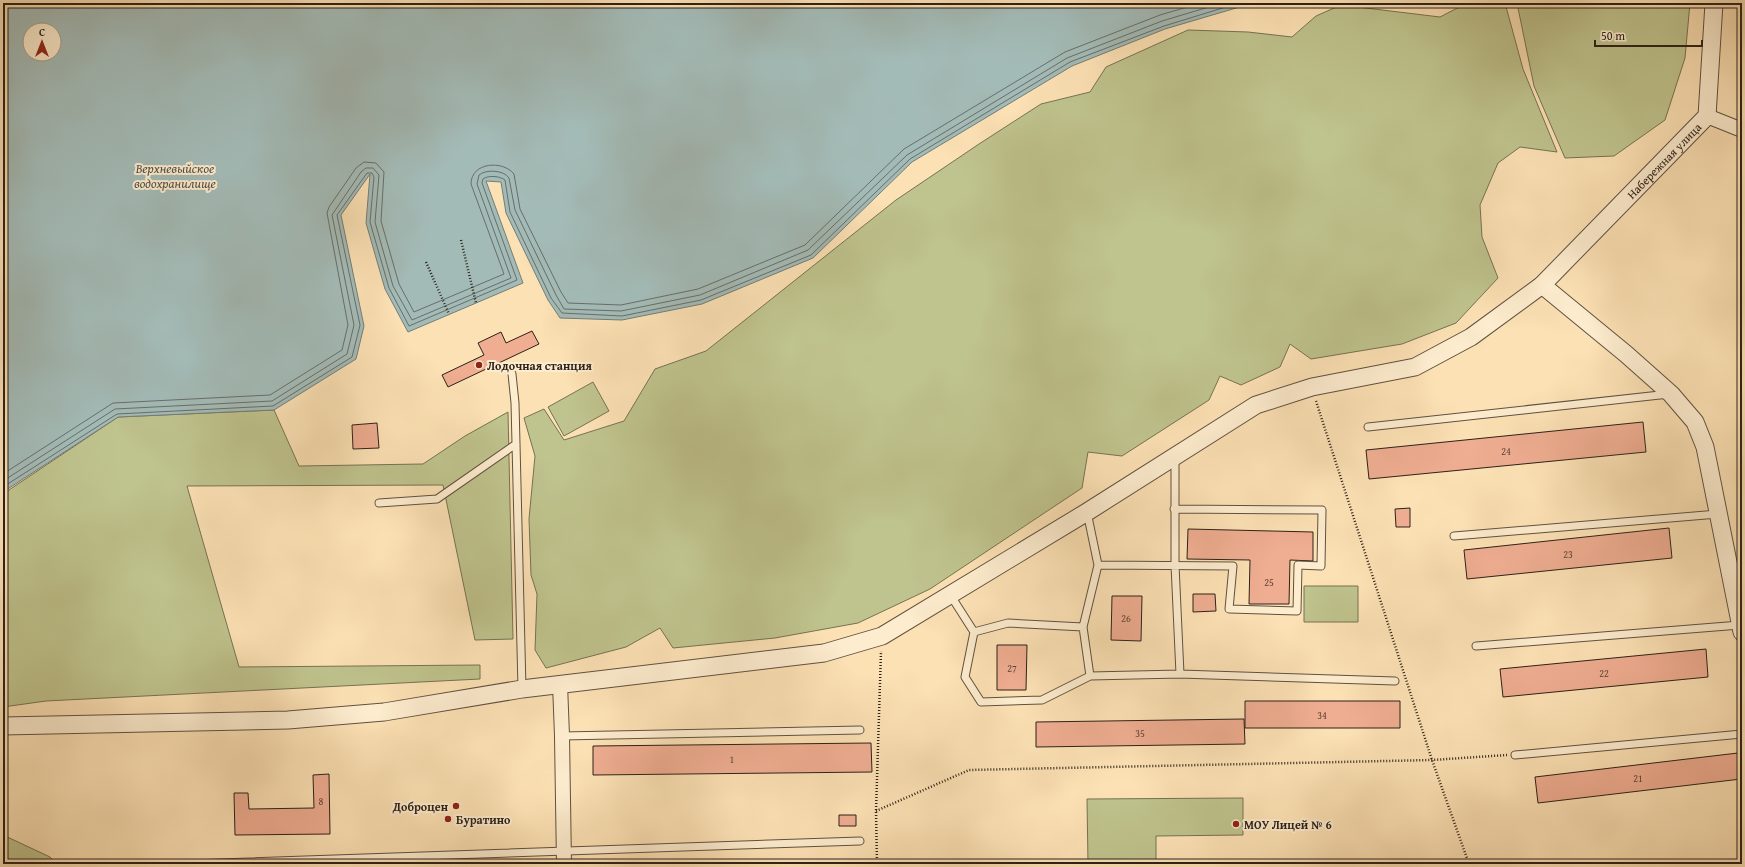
<svg xmlns="http://www.w3.org/2000/svg" width="1745" height="867" font-family="'Gentium Book Plus',serif">
<style>
.green{fill:#bfc38d;stroke:#767253}
.water{fill:#a3bbb7;stroke:#737d78;fill-rule:evenodd}
.lines{fill:none;stroke-linecap:round;stroke-linejoin:round}
.shore{stroke:#686e68;stroke-width:1}
.building{fill:#efad91;stroke:#2c2119}
.service-casing{stroke:#605140;stroke-width:9}
.minor-casing{stroke:#605140;stroke-width:16}
.tertiary-casing{stroke:#605140;stroke-width:19}
.path{stroke:#2c2119;stroke-width:2.5;stroke-dasharray:1 2;stroke-linecap:butt}
.service{stroke:#fdecce;stroke-width:7}
.minor{stroke:#fdecce;stroke-width:14}
.tertiary{stroke:#fdecce;stroke-width:17}
.poi-dot{fill:#8f2418;stroke:#fdecce;stroke-width:1.5}
.labels{text-anchor:middle;dominant-baseline:central;stroke-width:4;stroke-linejoin:round;paint-order:stroke}
.number-label{font-size:10px;fill:#5d4437}
.street-label{font-size:12px;fill:#2c2119;stroke:#fdecce}
.poi-label{font-size:12px;font-weight:bold;fill:#2c2119;stroke:#fdecce;text-anchor:start}
.water-label{font-size:13px;font-style:italic;fill:#504f48;stroke:#fdecce}
</style>
<rect width="100%" height="100%" fill="#fce1b4"/>
<filter id="stains"><feTurbulence type="fractalNoise" baseFrequency=".005" numOctaves="4"/><feColorMatrix values="0 0 0 0 .2 0 0 0 0 .09 0 0 0 0 .02 0 0 0 .5 -.17"/></filter>
<radialGradient id="worn" r=".72"><stop offset=".6" stop-color="#630" stop-opacity="0"/><stop offset="1" stop-color="#630" stop-opacity=".3"/></radialGradient>
<!-- green -->
<path class="green" d="M1467 3H1505L1523 69 1557 152 1520 147 1498 163 1480 205 1482 237 1498 278 1456 323 1402 344 1311 359 1290 344 1280 367 1241 385 1220 376 1209 400 1122 456 1088 452 1082 488 930 589 858 623 775 638 673 648 660 628 626 647 546 668 535 650 537 594 531 575 529 519 535 456 524 418 544 409 564 440 624 421 655 369 706 351 896 200 979 144 1041 104 1090 92 1106 67 1188 30 1248 32 1292 37 1316 16 1341 5 1440 17Z
M1517 3H1690L1685 58 1665 120 1614 156 1565 158 1534 86Z
M593 382 609 411 564 436 548 407Z
M274 410 299 466 423 464 465 436 508 412 513 639 475 640 443 485 187 486 239 667 480 665V679L46 701 3 707V494L118 417Z
M1304 586H1358V622H1304Z
M1243 798V835L1156 836V864H1088L1087 799Z
M3 835 50 857 57 864H3Z"/>
<!-- water -->
<path class="water" d="M3 3H1253L1165 29 1072 66 912 162 813 258 702 304 622 320 560 318 548 300 506 213 501 182 486 181 523 283 408 332 385 289 366 223 370 174 341 215 364 326 356 359 274 410 118 417 3 492ZM30 30H54V54H30Z"/>
<g class="lines">
<!-- shore -->
<path class="shore" d="M3 474 113 403 270 395 342 350 348 325 327 213 329 207 356 168 364 162 376 163 384 172 381 221 399 284 414 312 504 274 471 184C471 162 503 160 514 174L520 209 561 292 568 303 621 305 698 289 805 245 904 149 1065 52 1160 15 1201 3
M3 481 115 409 272 401 347 354 354 325 332 215 361 172 366 168H373L379 175 375 222 393 286 412 320 511 278 477 184 479 175C486 169 504 170 509 178L515 210 556 295 564 309 621 311 700 295 808 250 907 155 1067 58 1162 21 1222 3
M3 487 117 414 273 406 352 357 360 325 337 215 367 173H372L374 177 370 222 389 288 409 326 517 280 482 183 483 179C488 175 500 176 505 180L510 212 551 298 562 313 622 316 701 300 811 255 910 159 1070 62 1164 26 1239 3"/>
</g>
<!-- building -->
<path class="building" d="M532 331 539 344 448 387 442 375 484 355 478 343 501 332 506 343Z
M1643 422 1646 452 1369 479 1366 450Z
M377 423 379 448 353 449 352 425Z
M1410 508V527H1396L1395 509Z
M1669 528 1672 558 1467 579 1464 550Z
M1188 529 1313 532V561L1290 560 1289 604H1249L1250 560 1187 559Z
M1193 594H1215L1216 611 1193 612Z
M1112 596H1142L1141 641 1111 640Z
M997 645H1027L1026 690H997Z
M1706 649 1708 677 1503 697 1500 669Z
M1245 701H1400V728H1245Z
M1244 719 1245 744 1036 747V722Z
M871 743 872 772 593 775V746Z
M1738 753 1741 779 1538 803 1535 777Z
M329 774 330 834 235 835 234 793H248L249 809 314 808 313 775Z
M839 815H856V826H839Z"/>
<g class="lines">
<!-- service casing -->
<g class="service-casing">
<path id="service" d="M512 374 515 403 522 689
M1368 427 1669 394
M1175 457V565L1180 674
M379 503 437 499 516 444
M1454 536 1718 514
M1098 565 1233 566 1229 609 1297 611 1298 565 1321 566 1322 510 1174 509
M951 596 974 632 965 677 981 702 1042 700 1090 676 1180 674 1395 681
M1083 627 1098 565 1087 512
M974 632 1008 623 1083 627 1090 676
M1476 646 1740 625
M562 736 860 730
M1515 755 1742 734
M191 864 860 841"/>
</g>
<!-- minor casing -->
<g class="minor-casing">
<path id="minor" d="M1707 116 1742 130
M560 684 562 736 564 864"/>
</g>
<!-- tertiary casing -->
<g class="tertiary-casing">
<g id="tertiary">
<path d="M1542 285 1626 354 1671 394 1695 422 1705 447 1742 632"/>
<path id="s1" d="M3 726 288 720 384 712 522 689 824 653 882 636 1087 512 1256 405 1312 387 1415 367 1471 337 1542 285 1707 116 1714 3"/>
</g>
</g>
<!-- path -->
<path class="path" d="M461 240 476 303
M426 262 449 314
M1316 401 1432 760 1469 864
M876 811 969 770 1432 760 1507 755
M877 864 876 811 881 651"/>
<!-- service -->
<use href="#service" class="service"/>
<!-- minor -->
<use href="#minor" class="minor"/>
<!-- tertiary -->
<use href="#tertiary" class="tertiary"/>
</g>
<!-- markers -->
<g class="poi-dot">
<circle cx="479" cy="365" r="4"/>
<circle cx="456" cy="806" r="4"/>
<circle cx="448" cy="819" r="4"/>
<circle cx="1236" cy="824" r="4"/>
</g>
<g class="labels">
<!-- number labels -->
<g class="number-label">
<text x="1506" y="451">24</text>
<text x="1568" y="554">23</text>
<text x="1269" y="582">25</text>
<text x="1126" y="618">26</text>
<text x="1012" y="668">27</text>
<text x="1604" y="673">22</text>
<text x="1322" y="715">34</text>
<text x="1140" y="733">35</text>
<text x="732" y="759">1</text>
<text x="1638" y="778">21</text>
<text x="321" y="801">8</text>
</g>
<!-- street labels -->
<g class="street-label">
<text stroke="none"><textPath href="#s1" startOffset="1815">Набережная улица</textPath></text>
</g>
<!-- poi labels -->
<g class="poi-label">
<text x="487" y="365">Лодочная станция</text>
<text x="448" y="806" text-anchor="end">Доброцен</text>
<text x="456" y="819">Буратино</text>
<text x="1244" y="824">МОУ Лицей № 6</text>
</g>
<!-- water labels -->
<g class="water-label">
<text x="175" y="168">Верхневыйское<tspan x="175" dy="15">водохранилище</tspan></text>
</g>
</g>
<!-- margin -->
<rect width="1745" height="867" fill="none" stroke="#fce1b4" stroke-width="16"/>
<rect x="4" y="4" width="1737" height="859" fill="none" stroke="#2c2119" stroke-width="2"/>
<rect x="8" y="8" width="1729" height="851" fill="none" stroke="#2c2119"/>
<!-- north arrow -->
<g transform="translate(42 42)"><circle r="19" fill="#fdecce" stroke="#a99b86"/>
<path d="M0-3L7 15L0 10L-7 15Z" fill="#8f2418"/>
<text y="-6" font-size="11" font-weight="bold" text-anchor="middle" fill="#2c2119">С</text>
</g>
<!-- scale -->
<path d="M1595 40v6h107v-6" fill="none" stroke="#2c2119" stroke-width="2"/>
<text x="1601" y="40" font-size="12" fill="#2c2119" stroke="#fdecce" stroke-width="3" paint-order="stroke">50 m</text>
<rect width="100%" height="100%" filter="url(#stains)"/>
<rect width="100%" height="100%" fill="url(#worn)"/>
</svg>
